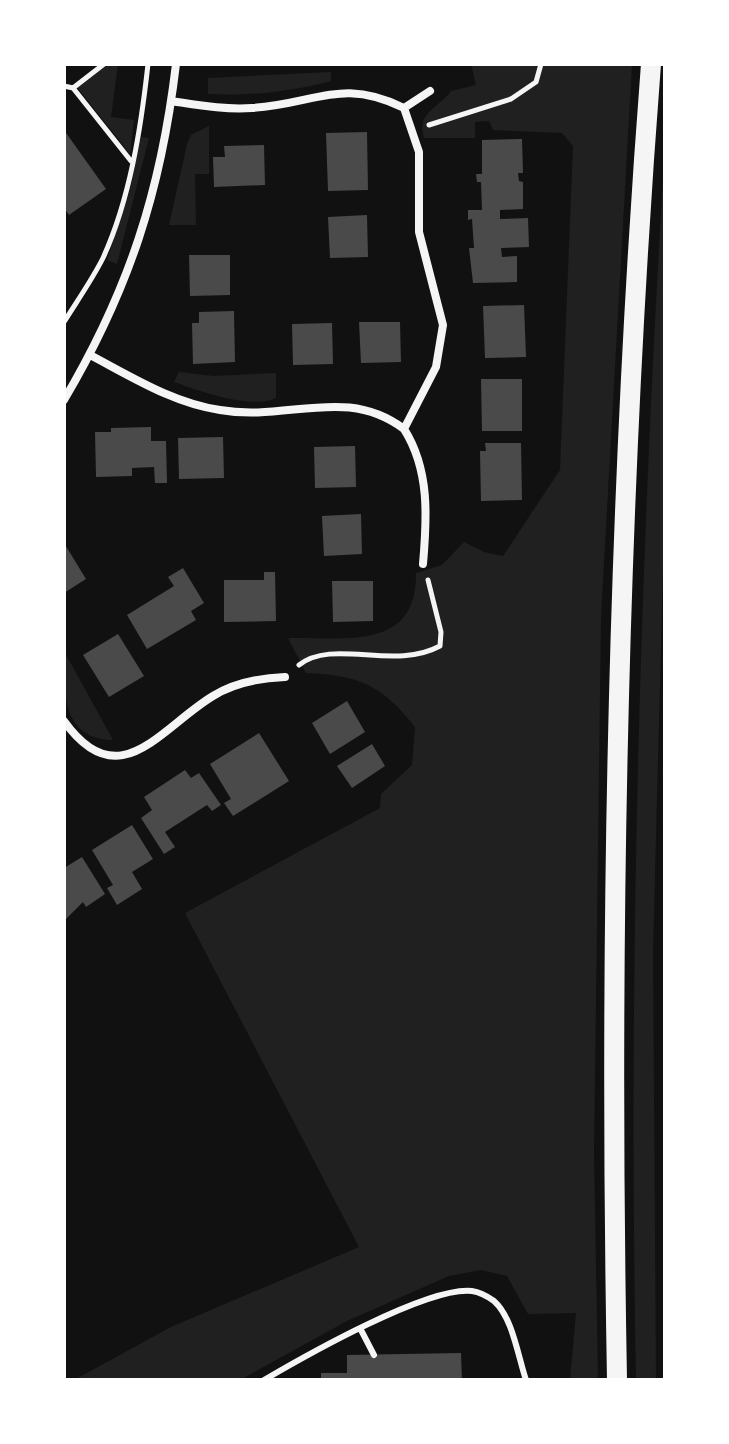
<svg xmlns="http://www.w3.org/2000/svg" width="729" height="1444" font-family="'PT Sans Narrow',sans-serif">
<style>
.green{fill:#202020}
.building{fill:#4a4a4a}
.lines{fill:none;stroke-linecap:round;stroke-linejoin:round}
.path{stroke:#f5f5f5;stroke-width:5}
.service{stroke:#f5f5f5;stroke-width:6}
.minor{stroke:#f5f5f5;stroke-width:8}
.primary{stroke:#f5f5f5;stroke-width:20}
</style>
<rect width="100%" height="100%" fill="#111"/>
<!-- green -->
<path class="green" d="M106 64H118L111 117 134 120 130 154 77 87Z
M471 64H632L601 616 594 1153 598 1380H570L576 1313 528 1314 507 1276 481 1270 449 1276 347 1321 240 1380H74L171 1327 359 1247 185 913 380 808 381 794 412 765 415 727C382 685 359 675 306 673L288 638C344 637 417 652 416 573L442 565 464 542 484 552 503 556 560 470 573 146 562 133 493 130 489 121 475 122V138H424C416 112 439 108 451 91L476 85Z
M331 72V81C289 92 251 96 208 94V78Z
M209 126V174H195L196 225H169L187 144 191 135Z
M141 137 149 138 117 264 107 260 130 190Z
M665 144V492L653 951 656 1380H636C628 967 640 556 665 144Z
M179 372 213 376 276 373V398C252 410 199 391 174 382Z
M64 651 113 740C60 739 64 689 64 651Z"/>
<!-- building -->
<path class="building" d="M64 130 106 189 69 215 64 208Z
M367 132 368 190 328 191 326 133Z
M522 139 523 173H518L519 181 523 182V209L500 210V219L528 218 529 247 501 248 502 257 517 256V282L473 283 469 248H474L472 219 468 220V210H482L481 182H477L476 174H482V140Z
M264 145 265 185 214 187 213 157H225L224 146Z
M367 215 368 257 330 258 328 217Z
M189 255H230V295L190 296Z
M524 305 526 357 485 358 483 306Z
M234 311 235 362 193 364 192 323H199V312Z
M359 322H400L401 362 361 363Z
M332 323 333 364 293 365 292 324Z
M481 379H522V431H482Z
M151 427V441H166L167 483H155L154 467 132 468V476L96 477 95 432H111V428Z
M223 437 224 478 179 479 178 438Z
M485 443H521L522 500 481 501 480 451H486Z
M355 446 356 487 315 488 314 447Z
M361 514 362 554 324 556 322 516Z
M64 543 86 579 64 593Z
M183 568 204 603 191 611 196 620 147 649 127 615 174 586 168 577Z
M264 572H275L276 621 224 622V580H264Z
M332 581H373V621L333 622Z
M118 634 144 676 109 697 83 655Z
M347 701 365 732 330 754 312 723Z
M259 733 289 781 233 816 224 803 231 799 210 764Z
M372 744 385 766 352 788 337 766Z
M185 770 191 778 199 773 221 805 212 811 207 805 165 832 175 847 164 854 141 818 152 810 144 797Z
M132 825 153 859 132 872 142 889 117 905 107 888 113 885 92 850Z
M82 857 105 894 86 907 83 902 64 921V868Z
M461 1353 462 1380H321V1373H347V1355Z"/>
<g class="lines">
<!-- path -->
<path class="path" d="M64 86 73 88 131 161
M73 88 104 64
M429 125 511 99 536 82 541 64
M64 322C77 301 92 280 103 258 130 199 141 128 148 64
M299 665C333 638 394 671 440 646L441 632 428 580"/>
<!-- service -->
<path class="service" d="M361 1330 374 1355
M264 1380C305 1356 428 1286 472 1291 480 1292 487 1296 494 1301 513 1318 518 1357 526 1380"/>
<!-- minor -->
<path class="minor" d="M404 108 430 91
M90 355C132 377 173 403 220 410 288 422 345 385 404 429L436 367 443 325 419 232V152L404 108C341 77 316 104 252 108 225 110 198 105 171 101
M64 400C129 290 161 191 176 64
M404 429C430 470 427 518 423 564
M64 721C119 798 160 728 213 696 234 683 260 678 285 677"/>
<!-- primary -->
<path class="primary" d="M617 1380C609 941 617 502 651 64"/>
</g>
<!-- border -->
<rect width="729" height="1444" fill="none" stroke="#ffffff" stroke-width="132"/>
</svg>
